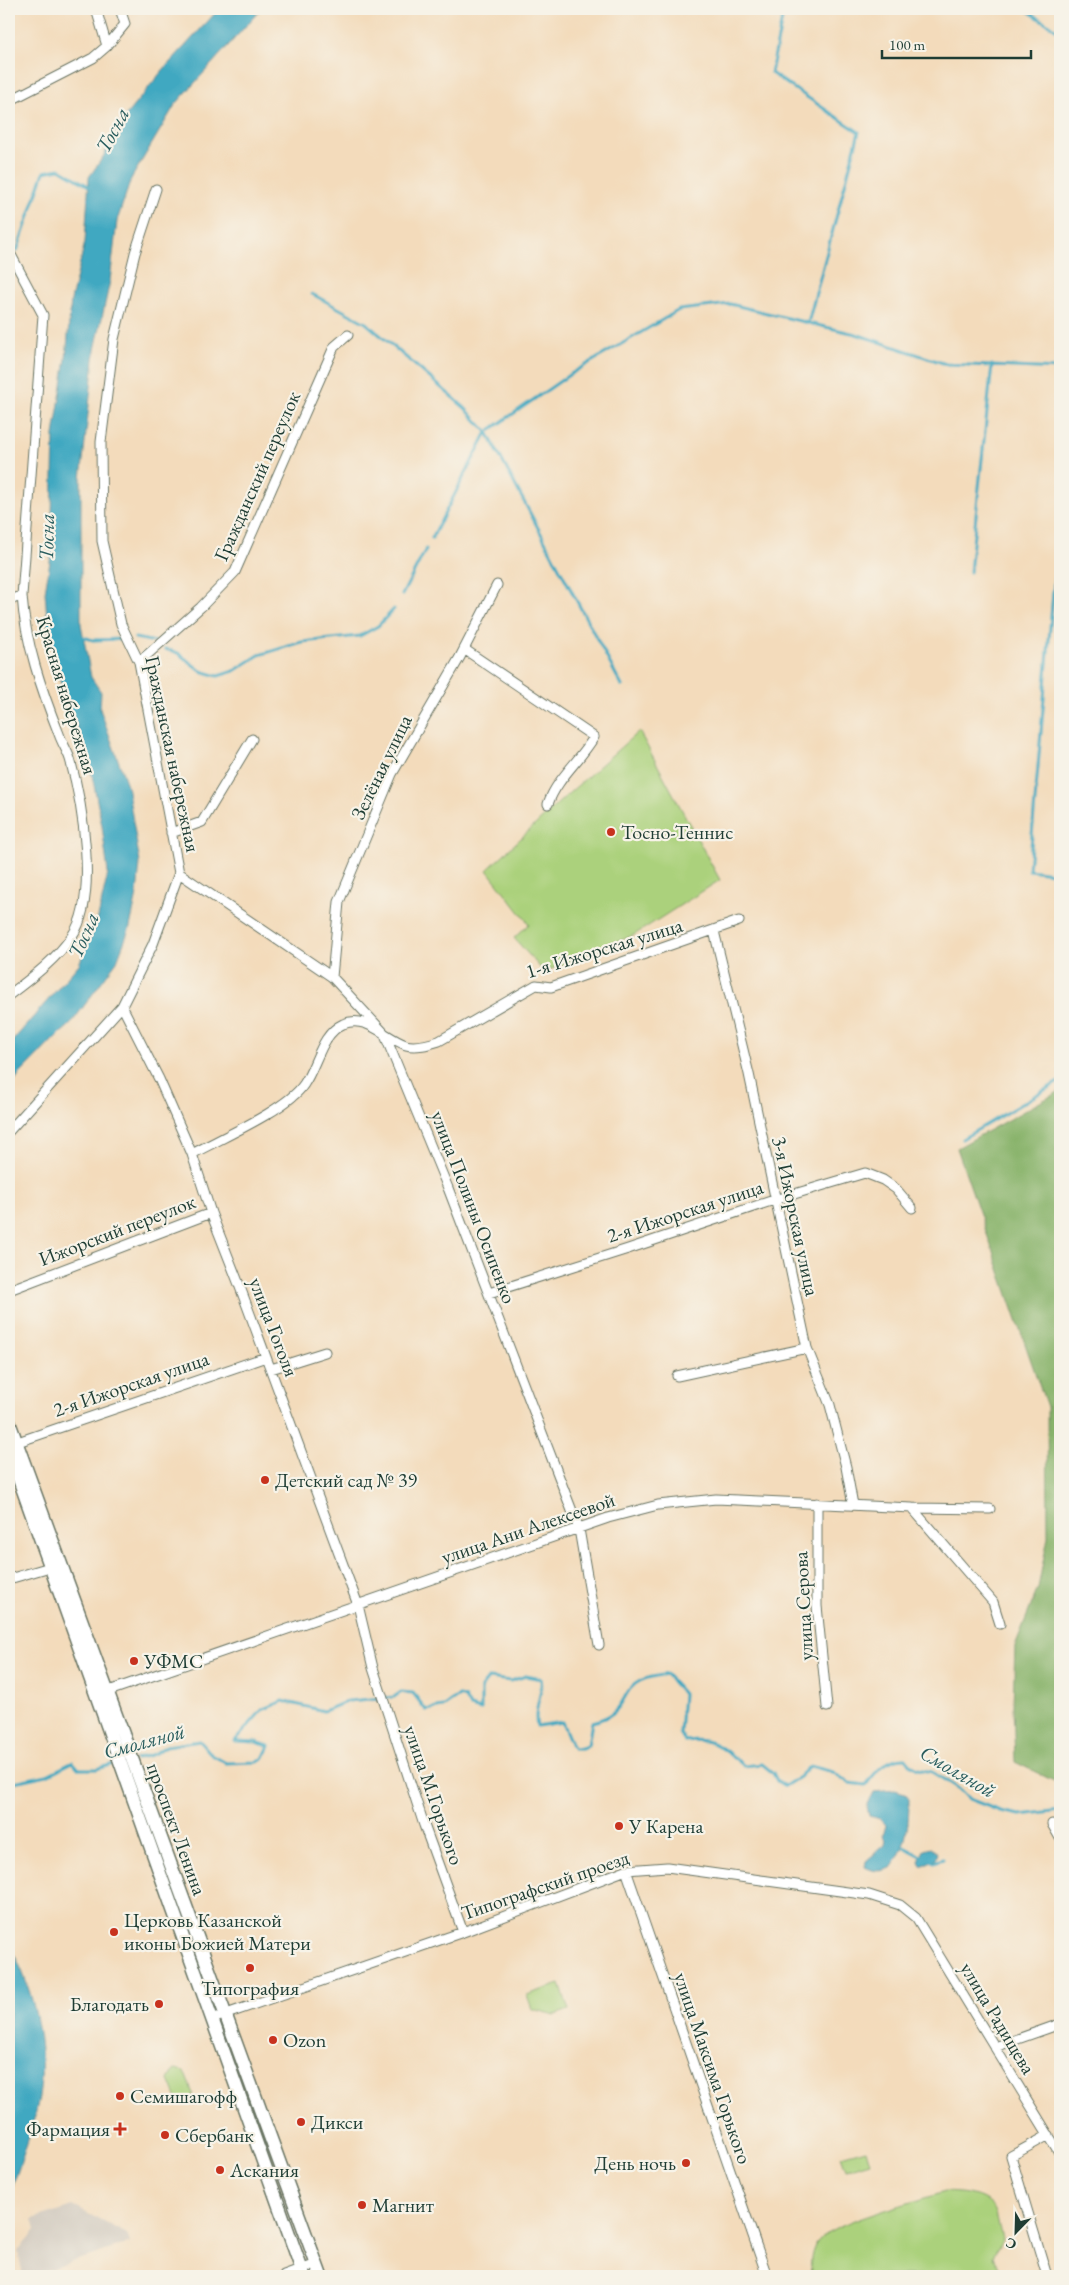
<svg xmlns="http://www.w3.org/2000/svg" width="1069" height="2285" font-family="'EB Garamond',serif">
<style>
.industrial{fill:#cbc3b8}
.green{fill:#abd17b;stroke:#658758}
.forest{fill:#88b36b;stroke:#547850}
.water{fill:#41a8c1;stroke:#30727a}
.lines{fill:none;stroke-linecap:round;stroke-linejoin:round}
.stream{stroke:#41a8c1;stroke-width:3}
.street-casing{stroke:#697463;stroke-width:11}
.secondary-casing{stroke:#697463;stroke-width:15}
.street{stroke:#fff;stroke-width:9}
.secondary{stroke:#fff;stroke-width:12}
.poi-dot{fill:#c8321e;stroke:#f7f3e8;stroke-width:2}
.labels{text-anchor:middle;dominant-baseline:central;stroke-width:4.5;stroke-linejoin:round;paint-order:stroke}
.street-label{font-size:20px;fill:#1f3d34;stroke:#f7f3e8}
.poi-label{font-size:20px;fill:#1f3d34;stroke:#f7f3e8;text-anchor:start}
.water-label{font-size:21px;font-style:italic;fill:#295d5e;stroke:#f7f3e8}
</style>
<rect width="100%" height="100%" fill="#f7f3e8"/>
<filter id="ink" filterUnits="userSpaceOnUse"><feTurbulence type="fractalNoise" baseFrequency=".02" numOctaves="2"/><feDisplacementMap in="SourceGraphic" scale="10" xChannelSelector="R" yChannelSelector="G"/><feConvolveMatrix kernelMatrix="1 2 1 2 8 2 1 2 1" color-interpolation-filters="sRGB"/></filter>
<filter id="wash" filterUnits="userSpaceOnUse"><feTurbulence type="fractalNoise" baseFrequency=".0096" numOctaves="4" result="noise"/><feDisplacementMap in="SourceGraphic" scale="20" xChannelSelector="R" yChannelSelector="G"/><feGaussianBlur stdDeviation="1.12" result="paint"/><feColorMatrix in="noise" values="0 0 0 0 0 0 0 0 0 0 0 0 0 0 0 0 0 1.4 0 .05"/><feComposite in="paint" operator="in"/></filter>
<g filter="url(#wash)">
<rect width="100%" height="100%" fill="#f3dbbb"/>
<!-- industrial -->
<path class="industrial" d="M73 2206 127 2234 130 2243 29 2276H23L18 2251 36 2230 33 2219Z"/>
<!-- green -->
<path class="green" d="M639 731 720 880 634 935 544 972 514 938 529 924 487 870 568 794Z
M560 1984 569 2010 555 2015 532 2009 527 1995Z
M175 2069 184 2071 193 2094 186 2102 177 2099 169 2080Z
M866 2149 870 2163 846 2170 841 2156Z
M944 2192C961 2193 989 2193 996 2213 998 2221 1000 2231 1002 2240L993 2256 998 2268 974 2276H811C810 2264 810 2250 819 2240 836 2222 917 2201 944 2192Z"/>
<!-- forest -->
<path class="forest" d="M1060 1091V1784L1015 1762 1013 1706 1015 1646 1038 1588 1048 1537 1047 1407 957 1148Z"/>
<!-- water -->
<path class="water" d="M219 9H261L175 105 131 179 117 221 110 281 95 350 81 479V624L91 677 101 692 100 709 127 785 140 863 137 894 130 927 117 961 70 1025 53 1040 20 1074 9 1090V1045L79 964 96 926 108 873 102 826 92 775 83 742 62 688 48 631 45 592 51 555 54 435 66 359 71 300 85 242 89 177 103 157 122 120 162 71Z
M895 1790 905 1793 909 1798C909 1823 907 1848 891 1868 881 1872 875 1872 865 1867L866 1861 885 1845 886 1839 883 1836 886 1825 880 1819 869 1816 867 1806 874 1792Z
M931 1848 938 1853 936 1859 921 1866 919 1861 924 1850Z
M9 1944C36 1992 50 2057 36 2111 29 2140 19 2168 9 2196Z"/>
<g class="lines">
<!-- stream -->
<path class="stream" d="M784 9 771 73 859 132 808 323 856 334 946 364 1060 369
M1025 9 1060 32
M17 251 44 172 60 169 92 188
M312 294 366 323 465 408 487 432 622 686
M1060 513 1029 870 1060 874
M432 538 487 432 569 375 679 310 730 304 808 323
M970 572 992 365
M402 595 426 549
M80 636 93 640 124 639
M135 638 155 642
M165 649 178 653 201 671 218 676 234 671 259 655 302 642 360 636 378 626 394 609
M962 1139 1060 1081
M136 1759 154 1754 166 1746 200 1741 212 1755 226 1763 258 1762 263 1759 269 1746 256 1742 235 1741 262 1710 283 1701 324 1711 348 1701 394 1697 401 1692 413 1693 426 1710 443 1707 459 1696 465 1698 470 1707 481 1710V1688L489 1678 510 1681 526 1676 541 1679C543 1696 533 1708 537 1726L562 1722 573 1748H582L588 1745 592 1722C629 1714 619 1691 640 1681 647 1677 658 1676 666 1674L683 1694 680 1733 685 1741C714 1737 723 1748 744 1766L762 1764 773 1773 777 1781 785 1786 799 1777 810 1766 833 1772 849 1783 866 1785C876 1771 888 1757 906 1758L911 1765 918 1769 932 1772 959 1789 969 1799 1000 1811 1020 1815 1060 1810
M9 1783 47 1775 73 1762 79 1769H96L117 1763
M904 1847 923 1857
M929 1859 934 1862 943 1859"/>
</g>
</g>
<g filter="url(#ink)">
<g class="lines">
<!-- street casing -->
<g class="street-casing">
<path id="street" d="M96 9 107 46
M9 101 93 58 107 46 125 24 120 9
M9 251 43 315 22 596C25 642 42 691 59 734 62 743 67 750 70 759 82 802 99 898 72 936 57 959 30 979 9 995
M9 600 22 596
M464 649 594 737C580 761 557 778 548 804
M139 662 201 607 235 572 334 347 348 335
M171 833 202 822 252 739
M179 873 332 977 384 1033 448 1188 579 1529 599 1645
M714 931 749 1074 807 1348 830 1405 846 1467 853 1505
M332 977 339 902 392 774 460 657 497 585
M122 1006 159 1079 192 1154 211 1213 240 1287 358 1605 373 1668 424 1825 463 1932
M9 1131 122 1006 153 944 179 873 139 662 121 624 102 541 101 442 114 339 135 253 156 189
M192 1154C221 1138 288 1109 304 1084 317 1065 321 1034 343 1024 367 1014 385 1038 406 1045 416 1048 429 1044 439 1041L536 985 551 987 739 921
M9 1290 211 1213
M489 1293 628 1249 774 1200 865 1173 883 1180 896 1189 912 1208
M271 1369 325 1352
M677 1376 807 1348
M9 1445 266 1357
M817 1503V1606L827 1707
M912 1508 993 1602 1000 1624
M9 1579 50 1567
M103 1693 608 1518 658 1505 716 1499 912 1508 990 1509
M1052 1824 1060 1838
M626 1870 767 2276
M212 2019 463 1932 626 1870 667 1867 869 1895 900 1905 916 1918 1060 2154
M995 2047 1060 2024
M284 2276 317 2264
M1047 2276 1011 2156 1049 2135"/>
</g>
<!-- secondary casing -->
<g class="secondary-casing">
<path id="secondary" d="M9 1422 321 2276
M9 1451 304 2276"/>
</g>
<!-- street -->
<use href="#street" class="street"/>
<!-- secondary -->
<use href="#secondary" class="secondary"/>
</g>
</g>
<!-- markers -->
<g class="poi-dot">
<circle cx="611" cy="832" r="5"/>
<circle cx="265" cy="1480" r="5"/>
<circle cx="134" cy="1661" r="5"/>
<circle cx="619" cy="1826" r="5"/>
<circle cx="114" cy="1932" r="5"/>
<circle cx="250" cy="1968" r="5"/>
<circle cx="159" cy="2004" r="5"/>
<circle cx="273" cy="2040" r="5"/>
<circle cx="120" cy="2096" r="5"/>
<circle cx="301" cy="2122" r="5"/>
<path d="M117.5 2121.5h5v5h5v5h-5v5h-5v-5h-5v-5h5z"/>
<circle cx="165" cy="2135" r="5"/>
<circle cx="686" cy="2163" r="5"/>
<circle cx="220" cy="2170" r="5"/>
<circle cx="362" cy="2205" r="5"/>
</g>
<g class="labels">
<!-- street labels -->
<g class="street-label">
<text transform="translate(257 476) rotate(-66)">Гражданский переулок</text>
<text transform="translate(67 695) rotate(73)">Красная набережная</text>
<text transform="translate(173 754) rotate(78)">Гражданская набережная</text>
<text transform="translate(381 767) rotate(-64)">Зелёная улица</text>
<text transform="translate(604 948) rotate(-17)">1-я Ижорская улица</text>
<text transform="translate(474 1207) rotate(69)">улица Полины Осипенко</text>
<text transform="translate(685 1211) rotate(-18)">2-я Ижорская улица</text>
<text transform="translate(796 1216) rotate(78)">3-я Ижорская улица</text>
<text transform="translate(117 1230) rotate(-21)">Ижорский переулок</text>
<text transform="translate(274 1327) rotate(69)">улица Гоголя</text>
<text transform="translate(131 1384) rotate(-19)">2-я Ижорская улица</text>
<text transform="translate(528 1528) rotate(-19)">улица Ани Алексеевой</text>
<text transform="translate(803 1606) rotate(-93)">улица Серова</text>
<text transform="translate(434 1795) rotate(71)">улица М.Горького</text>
<text transform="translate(177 1829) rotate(70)">проспект Ленина</text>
<text transform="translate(545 1885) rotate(-19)">Типографский проезд</text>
<text transform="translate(998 2018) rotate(59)">улица Радищева</text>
<text transform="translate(713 2068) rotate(71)">улица Максима Горького</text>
</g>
<!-- poi labels -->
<g class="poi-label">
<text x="621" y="832">Тосно-Теннис</text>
<text x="275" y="1480">Детский сад № 39</text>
<text x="144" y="1661">УФМС</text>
<text x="629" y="1826">У Карена</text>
<text x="124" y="1920">Церковь Казанской<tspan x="124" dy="23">иконы Божией Матери</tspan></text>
<text x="250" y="1988" text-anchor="middle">Типография</text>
<text x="149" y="2004" text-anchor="end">Благодать</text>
<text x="283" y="2040">Ozon</text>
<text x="130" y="2096">Семишагофф</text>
<text x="311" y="2122">Дикси</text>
<text x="110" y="2129" text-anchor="end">Фармация</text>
<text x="175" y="2135">Сбербанк</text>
<text x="676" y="2163" text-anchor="end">День ночь</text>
<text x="230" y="2170">Аскания</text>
<text x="372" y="2205">Магнит</text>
</g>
<!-- water labels -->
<g class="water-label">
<text transform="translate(112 130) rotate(-62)">Тосна</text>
<text transform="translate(46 537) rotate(-89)">Тосна</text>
<text transform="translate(83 935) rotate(-66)">Тосна</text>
<text transform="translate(144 1741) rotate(-15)">Смоляной</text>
<text transform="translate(958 1771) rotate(30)">Смоляной</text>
</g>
</g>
<!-- margin -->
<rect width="1069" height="2285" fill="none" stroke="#f7f3e8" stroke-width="30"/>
<!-- north arrow -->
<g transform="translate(1016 2232) rotate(203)" stroke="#f7f3e8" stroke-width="4" paint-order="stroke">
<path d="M0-4L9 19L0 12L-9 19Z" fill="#1f3d34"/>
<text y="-8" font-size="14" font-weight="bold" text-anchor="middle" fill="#1f3d34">С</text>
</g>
<!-- scale -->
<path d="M882 50v8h149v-8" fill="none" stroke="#1f3d34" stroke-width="2.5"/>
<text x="889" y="50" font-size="15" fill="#1f3d34" stroke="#f7f3e8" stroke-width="4" paint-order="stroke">100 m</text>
</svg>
